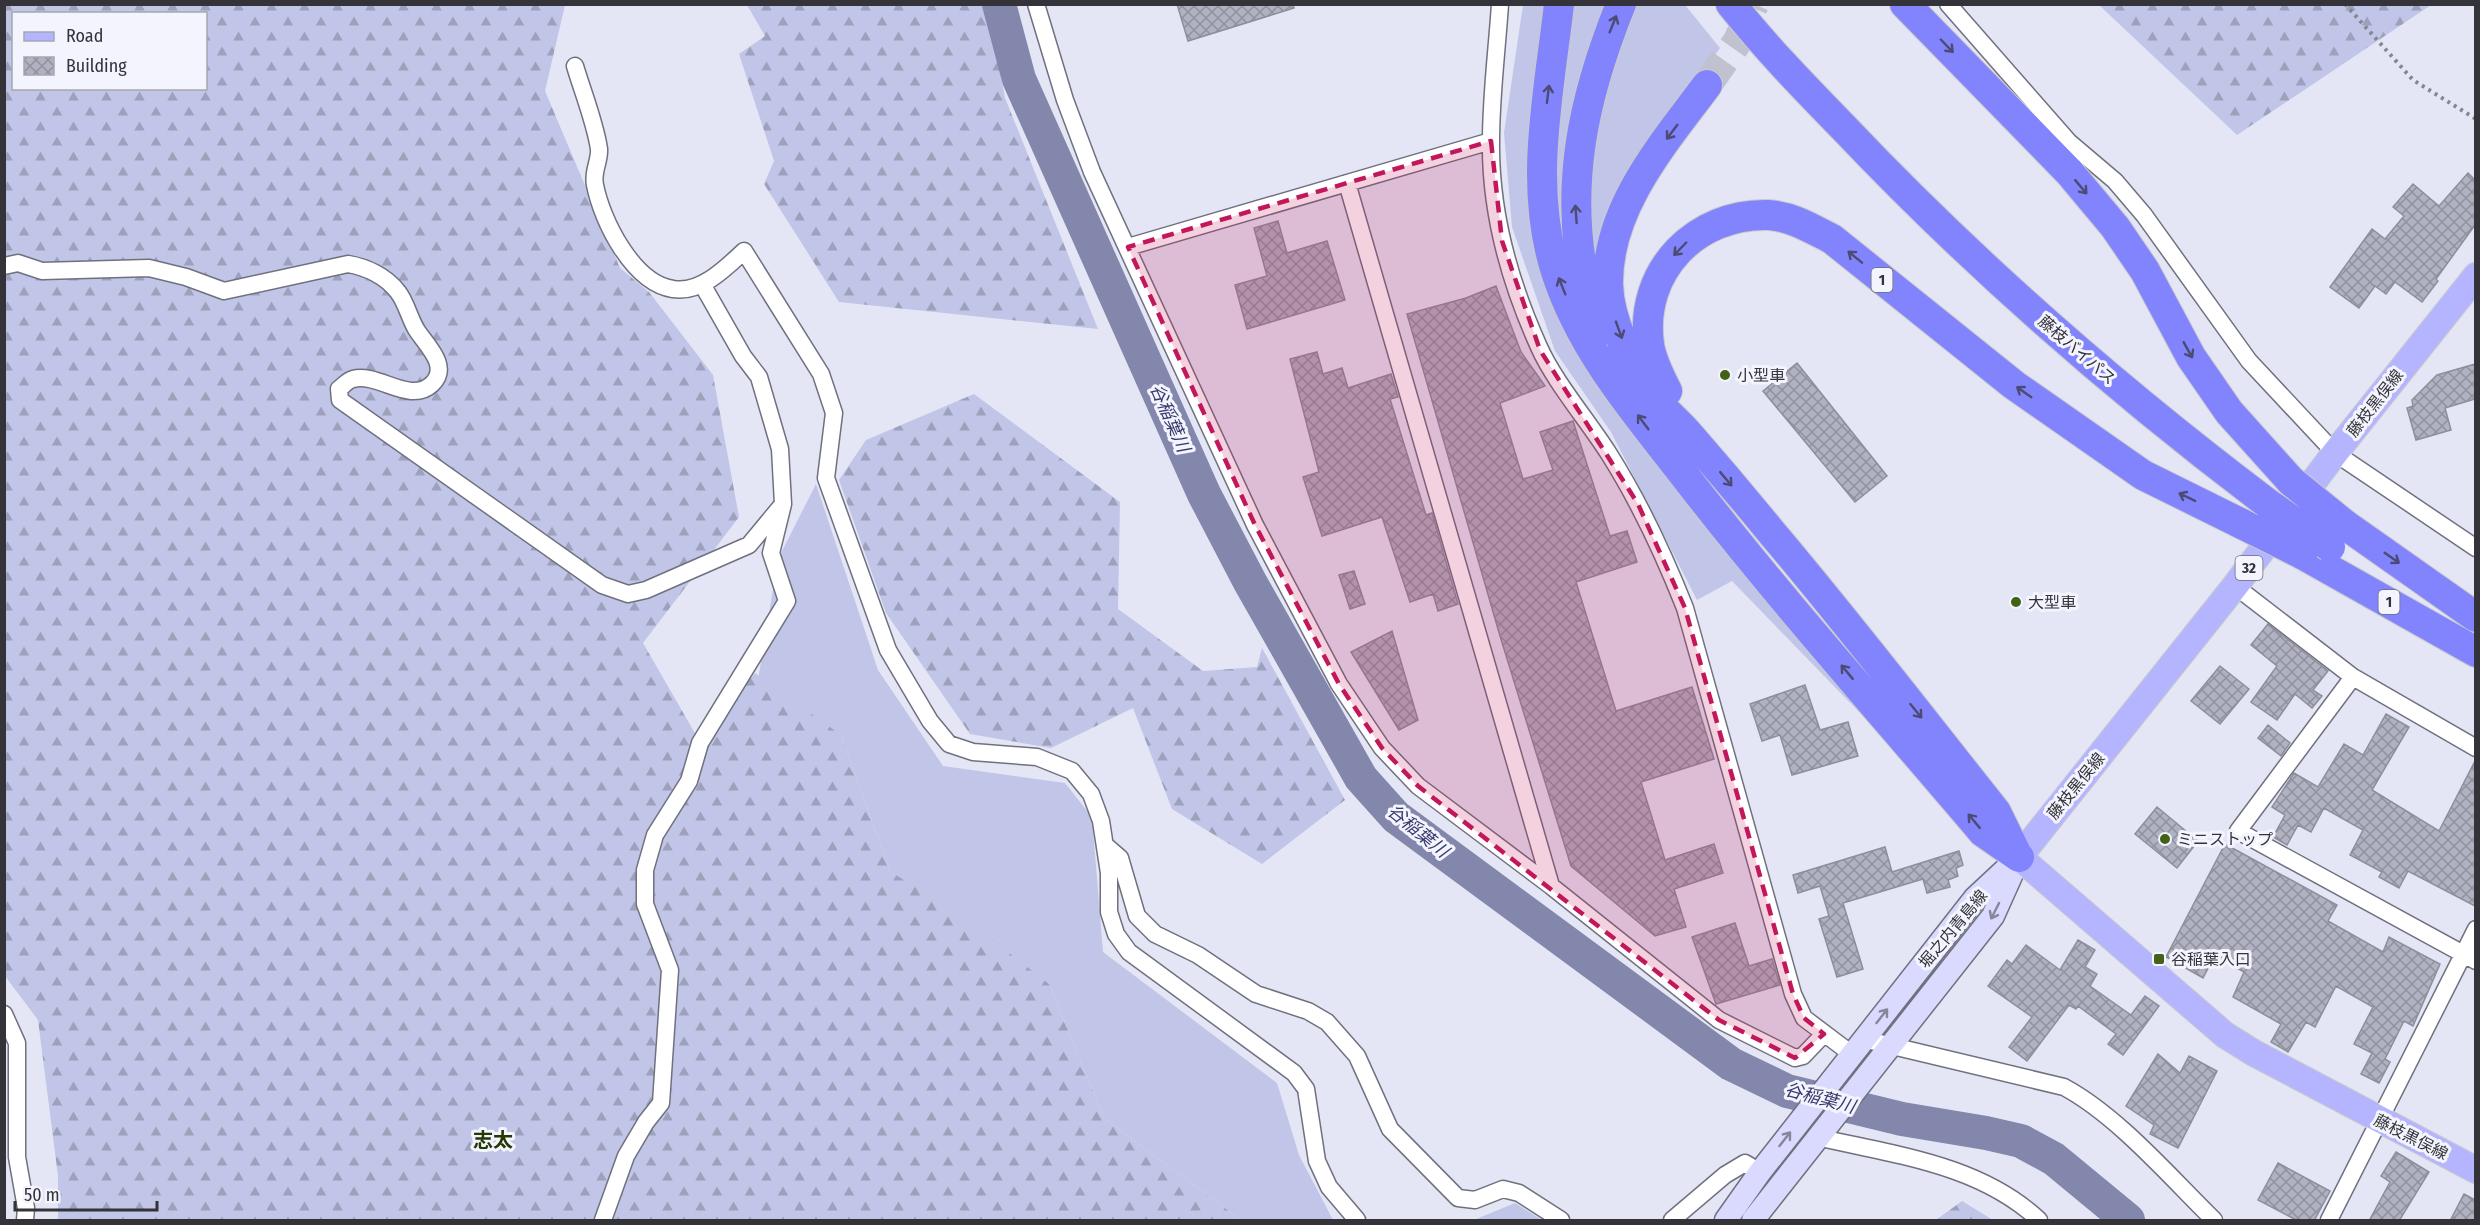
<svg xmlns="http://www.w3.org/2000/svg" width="2480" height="1225" font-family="'Fira Sans Condensed','Noto Sans JP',sans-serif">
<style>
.grass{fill:#c1c5e7}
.forest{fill:url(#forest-firs);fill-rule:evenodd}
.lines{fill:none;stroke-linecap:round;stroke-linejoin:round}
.river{stroke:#8387ac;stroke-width:34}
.building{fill:url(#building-cross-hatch);stroke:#8c8e9c;stroke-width:1.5}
.highway-tunnel{stroke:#c1c2d0;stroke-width:30;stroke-dasharray:30 15;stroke-linecap:butt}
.street-casing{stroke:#6f717f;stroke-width:19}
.secondary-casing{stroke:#6f717f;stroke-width:25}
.primary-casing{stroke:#cacacc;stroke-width:28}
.highway-casing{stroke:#cacacc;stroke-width:32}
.path{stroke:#858690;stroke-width:4;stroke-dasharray:3 4.5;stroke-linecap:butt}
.street{stroke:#fff;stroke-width:16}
.secondary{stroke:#dadafe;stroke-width:22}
.primary{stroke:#b4b5fe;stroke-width:26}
.highway{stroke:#8284fd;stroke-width:30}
.highway-bridge-casing{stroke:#cacacc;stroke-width:32;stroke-linecap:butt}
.highway-bridge{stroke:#8284fd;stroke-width:30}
.oneway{stroke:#4b4b74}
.oneway2{stroke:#86869c}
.marked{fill:#c2185b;fill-opacity:0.2;stroke:#c2185b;stroke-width:4.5;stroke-dasharray:12 8;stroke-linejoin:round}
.poi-dot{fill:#426217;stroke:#f3f4fd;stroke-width:2}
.labels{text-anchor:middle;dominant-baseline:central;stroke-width:6;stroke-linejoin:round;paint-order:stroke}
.shield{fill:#f3f4fd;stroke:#6d6d74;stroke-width:1.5}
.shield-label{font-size:15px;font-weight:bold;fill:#333339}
.street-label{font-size:16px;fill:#333339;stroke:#f3f4fd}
.poi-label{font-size:16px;fill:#333339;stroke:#f3f4fd;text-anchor:start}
.water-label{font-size:18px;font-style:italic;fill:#383a6d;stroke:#f3f4fd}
.quarter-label{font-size:20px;font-weight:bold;fill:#233803;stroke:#f3f4fd}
</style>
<defs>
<pattern id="forest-firs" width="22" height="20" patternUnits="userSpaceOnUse" patternTransform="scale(1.5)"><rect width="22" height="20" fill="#c1c5e7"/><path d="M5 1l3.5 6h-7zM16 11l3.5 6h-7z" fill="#9da1bc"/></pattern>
<pattern id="building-cross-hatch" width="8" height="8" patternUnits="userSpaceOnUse" patternTransform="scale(1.5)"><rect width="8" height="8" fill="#b0b2c1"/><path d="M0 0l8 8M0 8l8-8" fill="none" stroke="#90919e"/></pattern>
</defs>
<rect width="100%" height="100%" fill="#e4e6f6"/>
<!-- grass -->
<path class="grass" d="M1523 5H1549L1536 152 1566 325 1865 702 1862 715 1732 581 1697 600 1611 432 1555 351 1512 227 1504 133Z
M1566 5H1613L1588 69 1582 308 1549 198Z
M1636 5H1685L1720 48 1644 156 1601 277 1583 225 1590 118Z
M816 484 878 670 943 766 1065 783 1092 817 1103 952 1277 1083 1299 1155 1333 1220H1241L1104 1118 1049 984 890 871 841 735 757 686 778 559Z
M1515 1203 1542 1220H1474Z"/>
<!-- forest -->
<path class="forest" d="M5 5H565L545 91 620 268 649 292 713 375 739 517 643 643 700 742 755 673 841 735 890 871 972 924 1049 984 1104 1118 1241 1220H58V1176L38 1020 5 976ZM14 14H206V88H14Z
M747 5H988L1005 98 1098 329 839 302 764 184 774 161 739 54 765 36Z
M2099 5H2431L2237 135Z
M974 394 1120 502 1118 609 1203 671 1257 667 1262 648 1345 800 1262 864 1172 809 1133 708 1051 748 970 734 886 613 839 480 866 440Z
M1962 1201 1993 1220H1936Z"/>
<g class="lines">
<!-- river -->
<path class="river" d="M999 4 1019 79 1204 494 1250 582 1361 778 1396 817 1731 1064 1787 1091 1902 1119 1986 1133 2021 1141 2054 1159 2128 1220"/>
</g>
<!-- building -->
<path class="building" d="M1177 4H1293L1294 8 1188 41Z
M2468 173 2475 180V225L2436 279 2438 281 2422 302 2395 282 2386 294 2375 286 2359 308 2330 287 2372 229 2385 239 2404 216 2393 207 2413 184 2439 206Z
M1278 221 1287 253 1327 241 1345 300 1247 329 1235 285 1267 276 1254 228Z
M1496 286 1521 352 1545 386 1500 403 1523 479 1553 470 1540 432 1573 421 1610 536 1627 531 1637 562 1576 582 1616 711 1692 687 1714 759 1641 782 1665 860 1714 844 1723 873 1674 889 1686 927 1655 936 1571 866 1500 636 1407 314 1466 298Z
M1317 352 1323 374 1342 368 1348 388 1391 374 1398 397 1390 399 1426 515 1432 513 1458 604 1438 611 1433 594 1410 602 1382 517 1322 536 1303 477 1319 472 1290 359Z
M1797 363 1887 476 1855 502 1763 391Z
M2475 364V399L2445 408 2451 430 2416 440 2407 408 2413 406 2412 400 2437 375Z
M1354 571 1365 604 1350 609 1339 575Z
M2268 624 2328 671 2313 690 2322 696 2312 708 2295 694 2277 720 2251 702 2277 666 2251 645Z
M1392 631 1418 720 1399 730 1351 652Z
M2220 666 2249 689 2220 724 2191 701Z
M1805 685 1820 730 1848 722 1858 756 1792 775 1780 735 1762 741 1750 704Z
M2386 714 2409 727 2372 790 2439 831 2475 761V906L2408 871 2399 888 2379 877 2382 872 2350 855 2363 830 2324 808 2311 832 2298 825 2287 845 2273 837 2285 815 2272 807 2294 773 2318 787 2344 744 2363 755Z
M2268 725 2290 743 2281 756 2258 738Z
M2157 807 2198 841 2177 868 2135 834Z
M2225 844 2337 905 2328 921 2383 952 2389 937 2440 964 2413 1026 2404 1021 2385 1059 2390 1062 2379 1083 2361 1074 2372 1053 2354 1044 2373 1007 2336 986 2315 1027 2306 1022 2288 1052 2271 1042 2281 1024 2233 997 2244 972 2215 955 2203 978 2166 957Z
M1885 847 1892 872 1959 851 1963 865 1956 868 1958 876 1948 880 1950 887 1927 893 1923 879 1843 903 1863 969 1837 977 1819 919 1829 916 1820 886 1798 893 1793 875Z
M1735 923 1749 966 1772 959 1780 985 1716 1004 1692 937Z
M2078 940 2095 950 2085 967 2097 974 2090 986 2131 1015 2145 996 2159 1006 2123 1055 2108 1044 2116 1034 2078 1006 2076 1009 2069 1005 2027 1061 2009 1047 2032 1017 1988 986 2007 960 2012 964 2026 945 2060 970Z
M2158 1054 2180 1073 2189 1056 2217 1071 2178 1148 2150 1134 2154 1125 2126 1106Z
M2396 1152 2429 1172 2399 1221H2369L2390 1182 2381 1176Z
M2278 1163 2330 1191 2314 1221H2298L2258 1200Z
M2464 1194 2475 1200V1221H2450Z"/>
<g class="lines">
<!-- highway-tunnel -->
<path class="highway-tunnel" d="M1707 85 1738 41 1754 4"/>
<!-- street casing -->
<g class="street-casing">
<path id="street" d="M1036 4 1065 100 1092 172 1255 525 1339 684 1382 748 1418 786 1551 886 1719 1020 1795 1058 1803 1056 1824 1034
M1500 4C1497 50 1491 95 1491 141 1490 212 1510 283 1539 347 1554 381 1588 421 1609 454 1640 503 1664 555 1685 608L1793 994 1804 1018 1853 1055
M1948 4 2069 142 2115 181 2144 215 2249 361 2335 453 2476 548
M575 66C583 93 595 122 599 149 600 161 592 172 595 185 602 221 633 283 673 289 700 294 726 268 744 251L821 374 834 413 826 478 888 650 930 721 949 744 973 752 1037 757 1072 771 1091 794 1101 821 1109 873V912L1116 934 1129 952 1294 1073 1306 1089 1317 1161 1329 1187 1357 1220
M1347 183 1551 886
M1128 247 1491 141
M4 266 18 263 42 271 149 268 186 277 224 291 348 264C366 267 386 276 398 292 406 302 409 317 416 329 425 344 451 366 432 384 410 405 378 372 353 379 348 380 343 386 339 389L340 400 602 585 628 594 646 590 749 545 783 504
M2235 586 2353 677 2476 748
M2353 677 2238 831 2476 961
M1105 845 1120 858 1137 916 1155 934 1198 955 1256 994 1308 1011 1327 1022 1357 1056 1390 1129 1458 1198 1475 1200 1503 1189 1519 1193 1561 1220
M4 1014 17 1043V1157L26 1208 25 1220
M1863 1039 2064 1087C2118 1116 2170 1177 2214 1220
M1817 1137C1894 1155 1979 1164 2039 1220
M603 1220 626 1156 646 1122 661 1103 670 970 645 904V870L655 835 689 781 700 743 787 601 771 553 783 504 780 449 759 377 743 356 702 284
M1672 1220 1725 1175 1745 1163 1760 1172
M2329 1220 2476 929"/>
</g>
<!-- secondary casing -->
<g class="secondary-casing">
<path id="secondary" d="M1726 1220 1760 1172 1975 898 2019 857
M1753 1220 1993 916 2015 867"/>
</g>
<!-- primary casing -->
<g class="primary-casing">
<path id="primary" d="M2476 276 2335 453 2235 586 2019 857 2225 1035 2254 1053 2476 1170"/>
</g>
<!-- highway casing -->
<g class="highway-casing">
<path id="highway" d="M1559 4C1549 93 1528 185 1556 272 1581 350 1635 412 1684 475 1779 598 1883 714 1983 832L2019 857
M1731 4C1766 48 1805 88 1844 128 1974 265 2116 389 2267 503
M1905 4 2069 172 2115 227 2145 271 2191 357 2229 412 2291 481
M1707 85C1664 143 1607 207 1608 284 1609 321 1631 366 1653 396 1663 411 1679 422 1690 436 1718 468 1745 500 1772 533 1849 624 1922 719 1996 812L2017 855
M1597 333C1592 319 1590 304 1586 289 1563 188 1583 98 1621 4
M1667 391C1660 377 1651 360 1649 344 1639 271 1696 213 1768 215 1791 216 1812 229 1832 239L2014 385 2143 475 2240 523
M2344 524 2476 617
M2302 554 2476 652"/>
</g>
<!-- path -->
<path class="path" d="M2345 4 2413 80 2476 119"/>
<!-- street -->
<use href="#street" class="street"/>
<!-- secondary -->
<use href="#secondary" class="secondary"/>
<!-- primary -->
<use href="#primary" class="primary"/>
<!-- highway -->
<use href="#highway" class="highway"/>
<!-- highway-bridge casing -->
<g class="highway-bridge-casing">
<path id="highway-bridge" d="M2291 481 2344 524
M2267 503 2330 547
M2240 523 2302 554"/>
</g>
<!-- highway-bridge -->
<use href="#highway-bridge" class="highway-bridge"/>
</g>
<!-- one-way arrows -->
<defs><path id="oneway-shaft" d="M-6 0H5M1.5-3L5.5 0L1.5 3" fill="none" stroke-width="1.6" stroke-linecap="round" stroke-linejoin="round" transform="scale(1.5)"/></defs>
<g class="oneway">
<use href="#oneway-shaft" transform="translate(1613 24) rotate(-68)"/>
<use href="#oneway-shaft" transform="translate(1947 46) rotate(46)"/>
<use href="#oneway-shaft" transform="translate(1548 94) rotate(-83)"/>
<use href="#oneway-shaft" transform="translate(1672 132) rotate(127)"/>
<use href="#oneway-shaft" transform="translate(2081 187) rotate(50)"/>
<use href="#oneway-shaft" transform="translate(1576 214) rotate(-94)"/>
<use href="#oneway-shaft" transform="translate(1680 249) rotate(134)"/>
<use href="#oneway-shaft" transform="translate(1855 257) rotate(-141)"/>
<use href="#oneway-shaft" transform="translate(1562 286) rotate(-112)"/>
<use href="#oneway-shaft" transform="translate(1619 330) rotate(70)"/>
<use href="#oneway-shaft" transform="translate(2188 350) rotate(61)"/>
<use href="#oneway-shaft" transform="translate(2024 392) rotate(-145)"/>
<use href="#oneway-shaft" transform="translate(1643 422) rotate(-127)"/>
<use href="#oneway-shaft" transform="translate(1726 479) rotate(50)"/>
<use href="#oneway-shaft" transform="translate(2187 497) rotate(-154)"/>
<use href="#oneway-shaft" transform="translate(2392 558) rotate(35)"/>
<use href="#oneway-shaft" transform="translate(1847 672) rotate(-130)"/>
<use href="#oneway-shaft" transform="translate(1916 711) rotate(51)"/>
<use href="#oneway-shaft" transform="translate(1974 821) rotate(-130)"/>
</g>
<g class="oneway2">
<use href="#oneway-shaft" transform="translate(1995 911) rotate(117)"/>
<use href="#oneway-shaft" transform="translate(1882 1016) rotate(-52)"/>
<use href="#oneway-shaft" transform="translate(1785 1139) rotate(-52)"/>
</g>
<!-- marked area -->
<path class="marked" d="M1491 141 1502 241 1540 350 1638 504 1685 608 1793 994 1804 1018 1824 1034 1795 1058 1719 1020 1418 786 1382 748 1339 684 1255 525 1128 247Z"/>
<!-- markers -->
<g class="poi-dot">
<circle cx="1725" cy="375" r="6"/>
<circle cx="2016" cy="602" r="6"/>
<circle cx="2165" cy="839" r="6"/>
<rect x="2153" y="953" width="12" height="12" rx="3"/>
</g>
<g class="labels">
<!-- shield labels -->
<g class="shield">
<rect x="1871.5" y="268" width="21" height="24" rx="4.5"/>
<rect x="2235.5" y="556" width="27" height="24" rx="4.5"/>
<rect x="2378.5" y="590" width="21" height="24" rx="4.5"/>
</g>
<g class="shield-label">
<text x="1882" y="280">1</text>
<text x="2249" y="568">32</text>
<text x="2389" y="602">1</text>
</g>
<!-- street labels -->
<g class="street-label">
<text transform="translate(2077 350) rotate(41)">藤枝バイパス</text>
<text transform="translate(2375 403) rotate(-52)">藤枝黒俣線</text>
<text transform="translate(2076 786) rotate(-51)">藤枝黒俣線</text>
<text transform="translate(1953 929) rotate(-50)">堀之内青島線</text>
<text transform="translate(2411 1137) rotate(27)">藤枝黒俣線</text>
</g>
<!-- poi labels -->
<g class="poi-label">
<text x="1737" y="375">小型車</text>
<text x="2028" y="602">大型車</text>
<text x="2177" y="839">ミニストップ</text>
<text x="2171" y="959">谷稲葉入口</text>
</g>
<!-- water labels -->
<g class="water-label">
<text transform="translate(1170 418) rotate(66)">谷稲葉川</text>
<text transform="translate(1418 831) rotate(39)">谷稲葉川</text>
<text transform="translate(1820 1098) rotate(15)">谷稲葉川</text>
</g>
<!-- quarter labels -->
<g class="quarter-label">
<text x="493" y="1140">志太</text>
</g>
</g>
<!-- border -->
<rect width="2480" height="1225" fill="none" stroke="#333339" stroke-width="12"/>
<!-- legend -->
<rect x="12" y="12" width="195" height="78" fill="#f3f4fd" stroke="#a6a7af" stroke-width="1.5"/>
<rect x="24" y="32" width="30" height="9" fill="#b4b5fe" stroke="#a6a7af" stroke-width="1.5"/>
<text x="66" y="42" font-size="18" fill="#333339">Road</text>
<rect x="24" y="57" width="30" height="18" fill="url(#building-cross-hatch)" stroke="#a6a7af" stroke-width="1.5"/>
<text x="66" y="72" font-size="18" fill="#333339">Building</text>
<!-- scale -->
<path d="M15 1201v9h142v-9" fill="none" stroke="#333339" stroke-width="3"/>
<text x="24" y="1201" font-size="18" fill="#333339" stroke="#f3f4fd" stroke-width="4.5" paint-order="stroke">50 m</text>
</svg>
